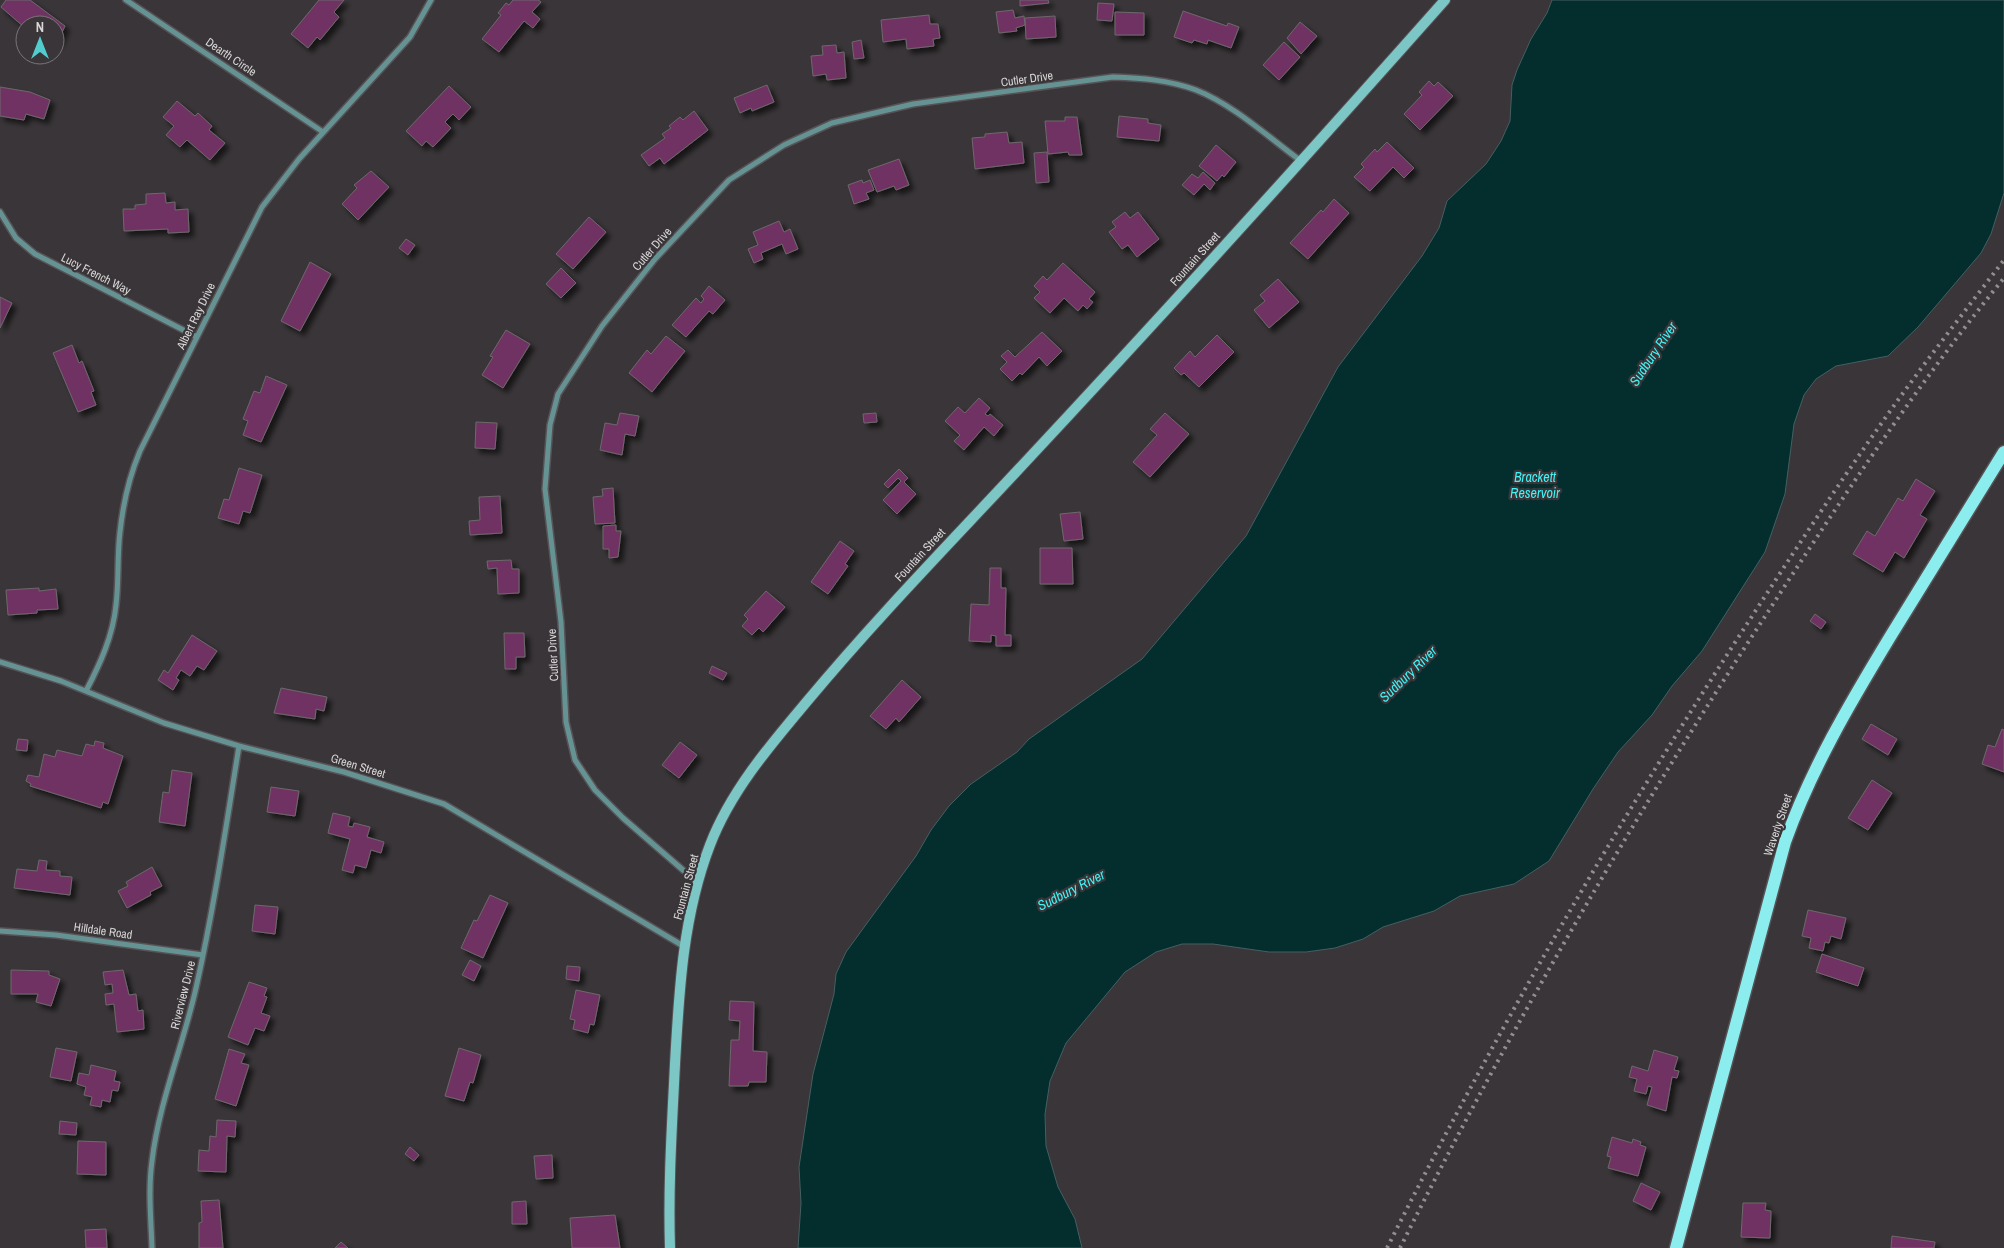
<svg xmlns="http://www.w3.org/2000/svg" width="2004" height="1248" font-family="'Archivo Narrow',sans-serif">
<style>
.water{fill:#042d2e;stroke:#446061}
.building{fill:#703364;stroke:#6d686b;filter:url(#shadow)}
.lines{fill:none;stroke-linecap:round;stroke-linejoin:round}
.street-casing{stroke:#565255;stroke-width:8}
.secondary-casing{stroke:#565255;stroke-width:12}
.primary-casing{stroke:#565255;stroke-width:15}
.street{stroke:#659292;stroke-width:5}
.secondary{stroke:#7cc6c6;stroke-width:10}
.primary{stroke:#8cedee;stroke-width:12}
.rail{stroke:#918f90;stroke-width:4;stroke-dasharray:2.5 5;stroke-linecap:butt}
.labels{text-anchor:middle;dominant-baseline:central;stroke-width:4.5;stroke-linejoin:round;paint-order:stroke}
.street-label{font-size:12px;fill:#d8d6d7;stroke:#393538}
.water-label{font-size:14px;font-style:italic;fill:#40f3f5;stroke:#393538}
</style>
<defs>
<filter id="shadow"><feDropShadow dx="4.5" dy="4.5" stdDeviation="2.5" flood-color="#0009"/></filter>
</defs>
<rect width="100%" height="100%" fill="#393538"/>
<!-- water -->
<path class="water" d="M1552 0H2004V193L1991 234 1981 253 1918 327 1888 356 1836 366 1816 379 1804 395 1794 424 1785 494 1765 552 1702 651 1672 686 1652 715 1618 752 1593 789 1549 861 1514 884 1460 896 1434 911 1383 927 1363 939 1335 948 1306 952H1269L1213 944H1182L1156 952 1125 972 1066 1043 1050 1081 1045 1114 1046 1146 1058 1187 1075 1219 1082 1248H798L801 1203 799 1167 813 1074 834 994 836 974 846 952 916 856 931 830 949 806 971 784 1017 752 1029 739 1142 659 1246 536 1338 367 1422 256 1439 228 1447 201 1486 164 1501 141 1510 121 1512 85 1517 70 1531 39 1547 13Z"/>
<!-- building -->
<path class="building" d="M6 0H30L65 26 56 45 55 25H25V28L1 7Z
M319 0H344L334 12 339 17 320 40 317 37 308 48 291 34Z
M513 0H538L541 2 532 12 540 19 533 28 524 21 499 52 482 39 501 15 498 13 506 3 509 5Z
M1020 0H1048L1049 3 1020 6Z
M1098 3 1114 4 1112 21 1097 20Z
M1013 10 1015 18 1024 16 1025 25 1016 28 1017 31 999 33 996 12Z
M1183 11 1227 26 1228 23 1239 27 1231 48 1208 40 1207 44 1194 40 1192 43 1174 37Z
M1115 12 1144 13V35H1115Z
M929 15 930 24H938L940 38 933 39 934 46 907 49 906 39 883 42 881 20Z
M1055 16 1056 37 1026 39 1025 18Z
M1300 22 1317 36 1301 54 1287 38Z
M861 40 864 58 854 59 852 42Z
M1284 42 1300 57 1279 80 1263 65Z
M836 45 837 53 844 52 846 78 827 80 826 74 813 76 811 56 823 55 822 46Z
M1429 81 1434 86 1438 82 1453 96 1420 130 1404 114 1422 95 1419 92Z
M767 85 774 102 752 111 751 108 740 113 734 98Z
M449 86 471 107 459 120 453 114 445 122 451 128 433 147 426 141 422 146 406 131Z
M0 87 30 92 50 100 44 119 26 114 24 120 0 116Z
M177 101 195 116 198 113 212 126 209 130 225 143 210 160 187 140 180 147 166 135 174 126 163 117Z
M694 111 708 130 664 164 660 158 649 166 641 155 665 138 662 134 671 128 669 126 680 117 683 120Z
M1119 116 1148 119V123L1161 125 1159 141 1117 137Z
M1065 117H1077L1082 155H1069L1068 152 1048 154 1045 121H1065Z
M1007 132 1009 143 1022 142 1024 163 975 169 972 138 985 137V134Z
M1387 142 1414 168 1404 178 1393 167 1370 191 1354 177 1364 167 1361 164 1375 149 1377 152Z
M1216 145 1236 162 1224 177 1222 175 1217 181 1199 166Z
M1047 152 1049 182 1036 183 1034 153Z
M899 159 909 185 896 190 894 186 877 192 868 170Z
M371 171 389 187 358 220 342 204 357 188 354 185Z
M1203 172 1215 183 1210 190 1204 184 1194 195 1182 185 1192 174 1198 178Z
M862 180 863 183 870 180 874 190 866 193 869 199 854 204 848 185Z
M165 193 166 203 175 202V210L188 209 189 232 168 233V229L124 231 123 209H135V205L146 204V194Z
M1334 199 1349 213 1308 259 1290 243 1321 210 1323 212Z
M1125 212 1130 218 1138 212 1159 239 1137 257 1128 245 1122 249 1109 232 1116 227 1112 222Z
M589 217 606 232 573 269 556 254Z
M779 221 784 232 790 229 798 249 786 254 782 244 761 253 763 259 754 263 748 249 758 245 753 232Z
M406 239 415 245 408 255 399 248Z
M310 262 331 274 300 331 281 321Z
M1063 263 1095 292 1089 299 1093 302 1087 309 1083 305 1078 311 1064 298 1050 313 1034 298 1040 292 1034 286 1043 276 1047 280Z
M561 268 576 283 561 298 546 284Z
M1278 279 1299 302 1269 328 1254 310 1265 301 1260 295Z
M709 286 725 300 713 314 709 311 686 337 672 325 696 298 701 303 704 299 701 296Z
M0 297 12 303 0 328Z
M506 330 530 344 503 388 482 375 493 357 490 356Z
M1042 332 1062 351 1047 366 1039 357 1022 375 1020 373 1012 381 1000 369 1007 362 1001 356 1008 350 1015 357Z
M1217 335 1234 352 1199 387 1184 373 1181 375 1174 368 1190 351 1195 357Z
M666 336 685 351 652 392 629 373 647 350 651 354Z
M72 345 79 363 82 361 94 391 91 392 96 405 78 412 53 353Z
M266 376 287 385 261 442 243 435 248 421 243 419 254 391 260 393Z
M979 398 990 408 985 414 988 416 990 414 1003 425 994 436 984 427 964 450 954 441 960 435 945 421 958 407 965 413Z
M620 413 639 416 635 436 625 434 622 455 600 450 605 423 617 425Z
M876 413 877 422 864 423 863 414Z
M1165 413 1189 434 1150 477 1133 462 1157 435 1150 429Z
M476 422 497 423 495 449 475 448Z
M239 468 262 475 250 513 243 511 239 524 218 518 224 499 229 500Z
M899 469 908 478 904 482 916 494 897 514 883 500 901 481 898 478 888 488 884 484Z
M1916 479 1935 491 1920 515 1927 519 1904 558 1895 552 1883 572 1853 554 1867 531 1875 536 1898 498 1903 501Z
M613 488 615 523 595 524 593 497 603 496 602 489Z
M500 496 502 533 470 535 469 521 480 520 479 497Z
M1080 512 1083 539 1064 541 1060 514Z
M616 525V531H621L618 557 609 558V549H603V526Z
M840 541 854 551 845 564 848 566 828 594 811 582Z
M1040 548H1072L1073 584H1040Z
M511 560 512 569H519V593L498 594 497 568 488 569 487 561Z
M990 568H1001V588H1006L1005 635H1011V646H996V636L991 635V642L969 641 971 604 989 605Z
M39 588V591L56 589 58 609 37 610V613L8 615 6 590Z
M766 591 785 607 763 632 759 628 752 635 742 626 748 619 744 615Z
M1815 614 1826 622 1821 629 1810 621Z
M504 633H524L525 657H516V669H505Z
M192 635 217 651 204 670 197 666 190 676 181 670 176 678 179 680 173 690 158 680 164 670 168 673Z
M712 666 727 673 723 680 709 673Z
M902 680 921 697 899 722 896 718 886 729 870 716Z
M281 688 327 697 324 711 316 709 315 719 274 713Z
M1871 724 1897 739 1888 755 1862 739Z
M2002 729 2004 730V772L1982 764 1988 745 1995 747Z
M18 739 28 740 27 751 16 750Z
M95 741 104 743 103 748 123 756 108 804 103 802 101 808 30 786 31 784 26 781 28 775 39 777 44 754 55 757 57 750 82 756 86 744 94 746Z
M680 742 697 755 679 778 662 765Z
M172 770 192 773 185 826 159 822 163 792 169 793Z
M1872 780 1892 793 1868 830 1848 818Z
M271 787 299 791 295 816 267 812Z
M333 813 350 817 348 826 353 827 354 823 370 827 367 837 384 842 381 853 371 850 366 868 355 865 353 873 342 870 350 839 328 833Z
M39 860 47 861 46 870 60 871V876L72 877 70 895 14 888 17 869 37 871Z
M152 867 162 886 150 892 151 895 127 908 118 891 128 886 126 882Z
M490 895 508 903 483 958 461 948 474 920 477 921Z
M255 905 278 907 275 934 252 931Z
M1808 910 1846 918 1841 939 1831 936 1829 943 1825 942 1823 951 1809 948 1811 938 1802 936Z
M1822 954 1864 968 1858 986 1816 972Z
M470 960 481 966 474 981 462 975Z
M567 966 580 967 579 981 566 979Z
M11 970 49 971V975L60 979 51 1006 36 1002 38 994H11Z
M123 970 129 995 136 994 138 1011 143 1010 144 1029 117 1032 114 1004 106 1005 105 994 113 993 112 984 105 985 103 972Z
M249 982 267 988 264 996 267 997 261 1013 270 1016 264 1031 255 1028 248 1045 228 1037Z
M576 990 600 995 594 1025 590 1024 588 1033 573 1029 575 1020 570 1019Z
M730 1001 754 1002 753 1051 767 1052 766 1082H749L748 1086H729L731 1040H739L740 1021 729 1020Z
M56 1048 77 1052 71 1081 50 1077Z
M459 1048 481 1055 473 1083 470 1082 464 1101 445 1096Z
M229 1049 245 1054 241 1063 249 1065 236 1106 215 1099Z
M1654 1050 1678 1057 1674 1070 1679 1071 1677 1078 1672 1077 1666 1111 1647 1105 1652 1087 1648 1086 1646 1094 1634 1091 1637 1079 1629 1077 1632 1066 1648 1071Z
M91 1065 116 1071 114 1081 120 1082 118 1091 112 1090 110 1102 102 1100 101 1107 90 1105 92 1097 84 1095 86 1087 77 1084 79 1073 89 1075Z
M217 1120 236 1121 235 1137 227 1136 226 1172 198 1171 199 1150 209 1151 210 1136 216 1137Z
M60 1121 77 1123 76 1135 59 1134Z
M1612 1137 1632 1143 1633 1139 1641 1142 1640 1145 1646 1147 1638 1176 1608 1168 1611 1157 1607 1156Z
M78 1141 106 1142V1175L77 1174Z
M410 1147 419 1155 414 1161 405 1154Z
M552 1155 553 1178 536 1179 534 1156Z
M1641 1183 1660 1192 1651 1210 1633 1201Z
M219 1200 223 1248H199V1223L202 1222 201 1201Z
M526 1201 527 1224H512V1202Z
M1743 1203H1766L1765 1210 1771 1211 1770 1238 1741 1237Z
M615 1215 620 1248H572L570 1218Z
M106 1229 107 1248H86L85 1230Z
M1892 1236 1935 1242 1934 1248H1891Z
M341 1242 348 1248H335Z"/>
<g class="lines">
<!-- street casing -->
<g class="street-casing">
<path id="street" d="M126 0 323 132
M0 212 16 238 35 254 197 337
M0 662 61 681 164 723 239 746 344 772 444 804 685 947
M86 691C100 664 113 636 116 605 119 581 117 556 120 532 123 504 129 477 140 451L262 207 299 159 410 37 431 0
M698 883 623 818 595 790 575 760 566 722 561 622 545 489 550 425 558 394 602 326 655 259 729 180 784 145 832 123 913 104 1113 77C1141 78 1169 80 1196 90 1234 105 1268 137 1301 161
M0 931 56 935 203 955
M152 1248C151 1219 148 1190 152 1161 159 1102 183 1046 196 988 214 908 226 827 239 746"/>
</g>
<!-- secondary casing -->
<g class="secondary-casing">
<path id="secondary" d="M670 1248C668 1186 672 1125 675 1064 679 990 683 915 710 845 731 790 772 743 809 699 875 620 946 547 1016 472 1161 317 1304 159 1445 0"/>
</g>
<!-- primary casing -->
<g class="primary-casing">
<path id="primary" d="M1676 1248 1785 842C1811 769 1850 703 1890 637 1928 575 1966 514 2004 452"/>
</g>
<!-- street -->
<use href="#street" class="street"/>
<!-- secondary -->
<use href="#secondary" class="secondary"/>
<!-- primary -->
<use href="#primary" class="primary"/>
<!-- rail -->
<path class="rail" d="M1387 1248C1495 1033 1616 825 1747 624 1793 553 1839 483 1888 414 1925 362 1965 311 2004 260
M1400 1248C1508 1032 1630 823 1762 621 1838 504 1916 386 2004 278"/>
</g>
<g class="labels">
<!-- street labels -->
<g class="street-label">
<text transform="translate(231 57) rotate(34)">Dearth Circle</text>
<text transform="translate(1027 79) rotate(-8)">Cutler Drive</text>
<text transform="translate(652 249) rotate(-49)">Cutler Drive</text>
<text transform="translate(1195 259) rotate(-48)">Fountain Street</text>
<text transform="translate(96 274) rotate(27)">Lucy French Way</text>
<text transform="translate(196 316) rotate(-64)">Albert Ray Drive</text>
<text transform="translate(920 555) rotate(-47)">Fountain Street</text>
<text transform="translate(553 655) rotate(-93)">Cutler Drive</text>
<text transform="translate(358 766) rotate(17)">Green Street</text>
<text transform="translate(1778 825) rotate(-71)">Waverly Street</text>
<text transform="translate(686 887) rotate(-75)">Fountain Street</text>
<text transform="translate(103 931) rotate(8)">Hilldale Road</text>
<text transform="translate(183 995) rotate(-76)">Riverview Drive</text>
</g>
<!-- water labels -->
<g class="water-label">
<text transform="translate(1653 354) rotate(-56)">Sudbury River</text>
<text x="1535" y="477">Brackett<tspan x="1535" dy="16">Reservoir</tspan></text>
<text transform="translate(1408 674) rotate(-44)">Sudbury River</text>
<text transform="translate(1071 890) rotate(-27)">Sudbury River</text>
</g>
</g>
<!-- north arrow -->
<g transform="translate(40 40)"><circle r="24" fill="#393538" stroke="#797578"/>
<path d="M0-4L9 19L0 12L-9 19Z" fill="#52cdce"/>
<text y="-8" font-size="14" font-weight="bold" text-anchor="middle" fill="#d8d6d7">N</text>
</g>
</svg>
